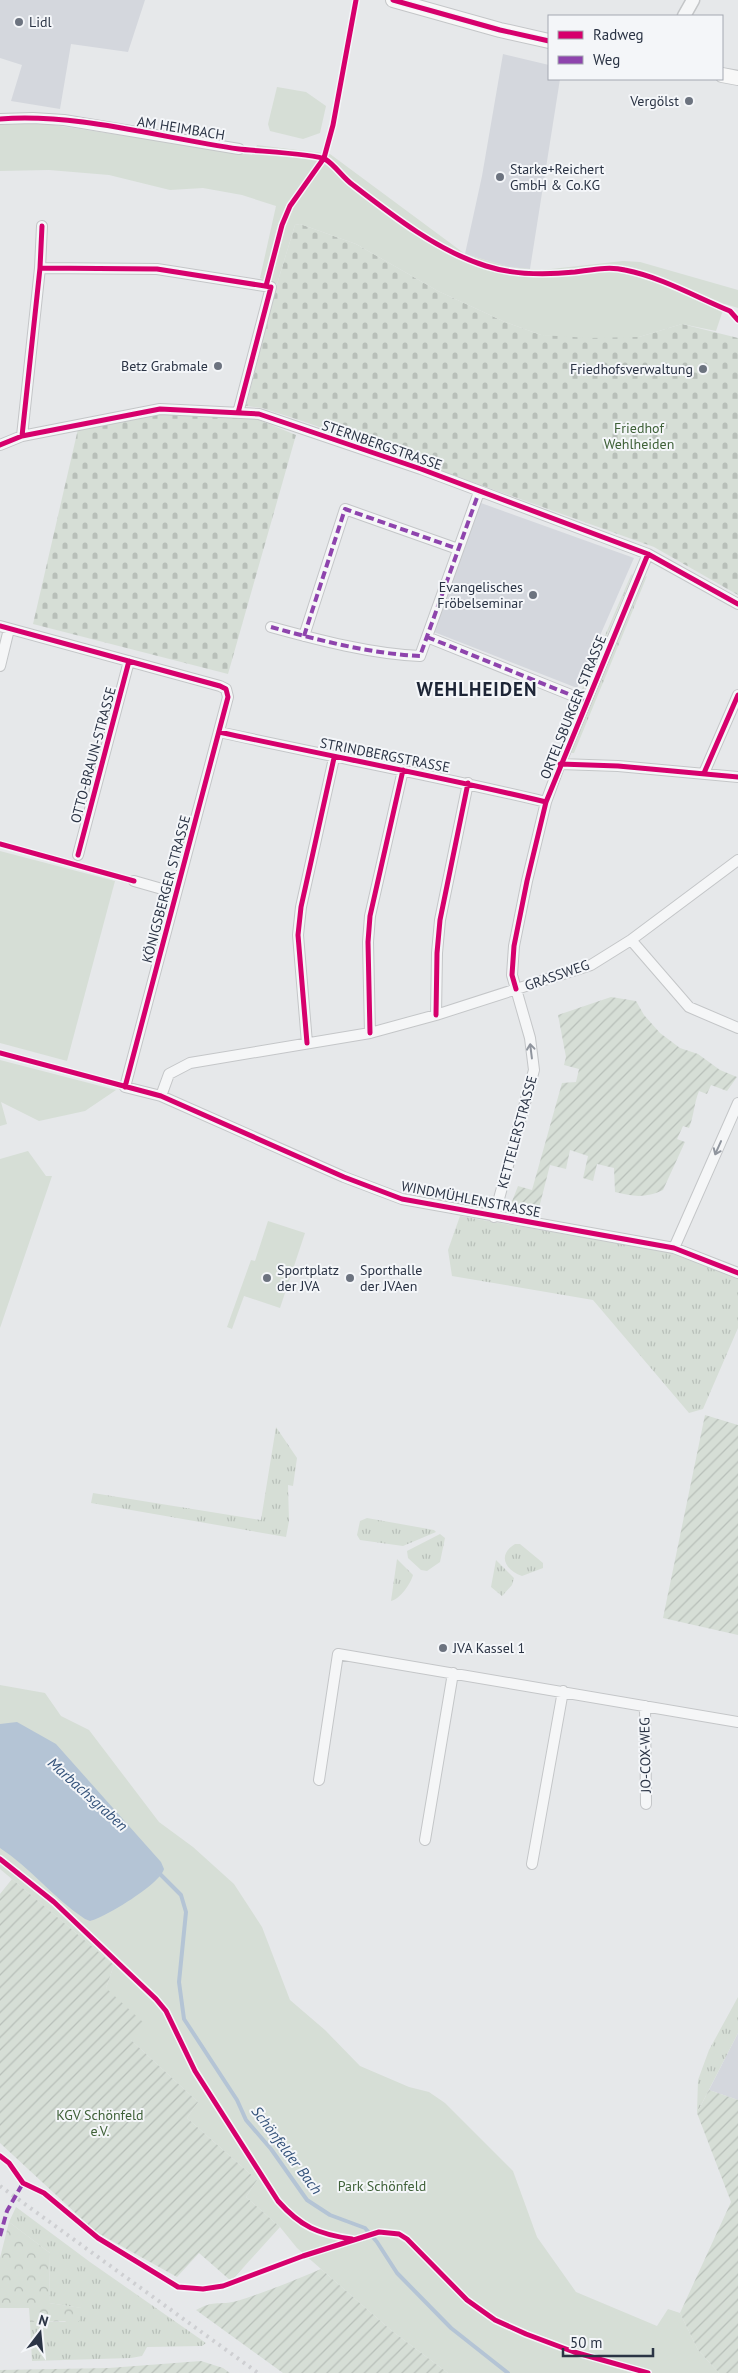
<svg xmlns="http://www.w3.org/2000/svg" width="738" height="2373" font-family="'PT Sans',sans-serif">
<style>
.built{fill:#d4d7dd}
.grass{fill:url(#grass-tufts)}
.forest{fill:url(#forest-crowns)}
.cemetery{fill:url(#cemetery-stones)}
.park{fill:#d6ded6}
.garden{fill:url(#garden-furrows)}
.water{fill:#b4c4d5}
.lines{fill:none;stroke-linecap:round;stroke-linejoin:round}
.stream{stroke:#b4c4d5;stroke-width:4}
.minor-casing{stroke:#c4c6c8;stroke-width:12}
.tertiary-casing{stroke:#c4c6c8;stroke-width:15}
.secondary-casing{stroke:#c4c6c8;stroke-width:16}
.minor{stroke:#f5f6f7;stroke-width:10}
.tertiary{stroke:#f5f6f7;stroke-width:12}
.secondary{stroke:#f8f8f8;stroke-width:14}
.rail{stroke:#cecfd2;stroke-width:4;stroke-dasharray:2.5 5;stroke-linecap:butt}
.quiet{stroke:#8e44ad;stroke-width:4;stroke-dasharray:8 4;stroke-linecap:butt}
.cycleway-casing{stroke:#f4f6f9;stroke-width:8}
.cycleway{stroke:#d6006c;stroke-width:5}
.oneway{stroke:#90959e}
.poi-dot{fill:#6c737f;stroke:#f4f6f9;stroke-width:2}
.labels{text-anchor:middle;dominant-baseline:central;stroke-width:4;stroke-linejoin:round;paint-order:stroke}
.poi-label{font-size:14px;fill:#2b3445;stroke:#f4f6f9;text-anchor:start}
.street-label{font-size:14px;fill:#2b3445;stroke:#f4f6f9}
.park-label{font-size:14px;fill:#3f6138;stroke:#f4f6f9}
.water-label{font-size:15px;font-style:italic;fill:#34527a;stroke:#f4f6f9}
.district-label{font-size:19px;font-weight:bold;letter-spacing:1px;fill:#1d2536;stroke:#f4f6f9}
</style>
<defs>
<pattern id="grass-tufts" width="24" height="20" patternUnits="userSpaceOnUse" patternTransform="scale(1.25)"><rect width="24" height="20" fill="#d6ded6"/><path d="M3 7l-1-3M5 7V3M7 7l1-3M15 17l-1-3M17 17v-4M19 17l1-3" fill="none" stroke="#b8bfb9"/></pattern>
<pattern id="forest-crowns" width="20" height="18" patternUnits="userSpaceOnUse" patternTransform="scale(1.25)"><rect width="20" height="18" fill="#d6ded6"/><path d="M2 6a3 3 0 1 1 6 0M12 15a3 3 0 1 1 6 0" fill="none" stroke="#b8bfb9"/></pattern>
<pattern id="cemetery-stones" width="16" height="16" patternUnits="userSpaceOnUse" patternTransform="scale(1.25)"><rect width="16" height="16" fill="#d6ded6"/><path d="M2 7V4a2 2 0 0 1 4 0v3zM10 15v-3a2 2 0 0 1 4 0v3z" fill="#b8bfb9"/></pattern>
<pattern id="garden-furrows" width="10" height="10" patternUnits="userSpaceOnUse" patternTransform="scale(1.25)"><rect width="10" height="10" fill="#d6ded6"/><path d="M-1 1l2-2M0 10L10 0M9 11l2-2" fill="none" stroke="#b8bfb9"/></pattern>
</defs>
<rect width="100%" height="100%" fill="#e6e8ea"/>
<!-- built -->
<path class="built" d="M0 0H145L128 52 71 44 60 109 11 101 22 65 0 58Z
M503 54 549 65V79H560L530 269 509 267 465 254 482 176Z
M481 503 634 558 577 688 434 632Z
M738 2033V2100L709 2090Z"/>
<!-- grass -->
<path class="grass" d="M633 574 584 689H582L631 575Z
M647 576 574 753H571L645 577Z
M460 1216 673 1253 738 1278V1328L703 1409 689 1413 593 1300 452 1276 448 1250Z
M276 1427 297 1458 293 1486 288 1485 289 1521 286 1537 91 1503 93 1493 261 1520Z
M367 1518 434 1530 436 1532 403 1546 360 1540 357 1535 360 1521Z
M440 1534 445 1538 440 1562 427 1571 421 1570 408 1558 407 1551Z
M515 1544H520L543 1563V1568L522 1576C505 1570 497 1555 515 1544Z
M397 1559 413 1575C410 1585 400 1599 391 1601Z
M496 1560 514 1578 512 1585 502 1596 491 1587Z
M738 1997V2033L697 2113 698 2080 709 2050Z
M16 2207 90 2262 206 2343 202 2346 147 2347 142 2356 131 2358 32 2361 30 2322H65L81 2308 49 2303 50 2253 9 2222Z"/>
<!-- forest -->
<path class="forest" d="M9 2222 50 2253 49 2303 82 2308 79 2321 30 2322 29 2308H0V2258Z"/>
<!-- cemetery -->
<path class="cemetery" d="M300 224 356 244 438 291 505 322 541 335 639 337 682 324 738 338V595L654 547 305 422 262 408 246 406 277 284 295 225Z
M162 414 257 419 296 435 228 674 33 624 78 429Z"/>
<!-- park -->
<path class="park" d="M277 87 306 92 326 106 320 133 303 139 270 131 268 124Z
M20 123 47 124 252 155 257 145 330 154 465 254 509 267 542 270 623 261 640 262 738 290V308L725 304 716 331 682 324 639 337 589 338 541 335 505 322 438 291 356 244 300 224 295 225 277 284 260 278 276 206 242 195 203 188 170 190 109 175 49 170 0 171V124Z
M0 851 115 881 67 1061 0 1043Z
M0 1060 116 1090 85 1111 39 1121 1 1102 7 1124 0 1126Z
M28 1151 46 1176H52L0 1328V1159Z
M268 1221 305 1233 280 1308 244 1296 232 1329 227 1327 251 1260 255 1261Z
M0 1685 45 1693 61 1716 89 1730 159 1822 193 1847 234 1884 262 1927 290 2000 325 2030 360 2066 409 2087 429 2092 445 2103 513 2171 537 2237 576 2292 657 2326 668 2309 680 2313 698 2350 719 2373H448L392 2331 297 2248 280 2227 246 2197 257 2180 187 2118 198 2102 131 2040 106 1988 114 1965 0 1869Z"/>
<!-- garden -->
<path class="garden" d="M611 997 636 1001 644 1015 660 1033 680 1048 698 1054 720 1070 737 1077 727 1091 711 1085 707 1094 699 1091C694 1103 694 1116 689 1128L683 1126 677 1139 685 1142 663 1190C646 1198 634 1197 615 1192L614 1168 597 1164 593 1181 583 1178 588 1156 570 1150 566 1169 550 1165 539 1208 511 1204 518 1186 532 1190 562 1083 576 1082 579 1069 564 1065 566 1057 558 1015Z
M705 1415 738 1425V1635L663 1618Z
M12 1879 114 1965 106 1988 144 2023 131 2040 198 2102 187 2118 257 2180 246 2197 280 2227 231 2281 199 2253 177 2277 96 2232 0 2143V1894Z
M709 2090 738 2100V2373H719L698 2350 680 2313 731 2202 697 2113Z
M321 2269 392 2331 448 2373H283L196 2310C216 2299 219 2306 237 2301 266 2292 293 2281 321 2269Z
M201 2361 223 2368 230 2373H0V2370L109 2368Z"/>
<!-- water -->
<path class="water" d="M17 1722 56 1744 161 1862 164 1869C160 1884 106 1917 90 1921L85 1919C54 1899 31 1868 0 1848V1724Z"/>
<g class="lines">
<!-- stream -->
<path class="stream" d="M158 1872 181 1895 186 1912 179 1982 184 2019 237 2100 246 2120 271 2149 307 2200 330 2215 365 2228 377 2242 397 2273 451 2328 508 2373"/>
<!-- minor casing -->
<g class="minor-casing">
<path id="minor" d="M0 119 33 118 64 120 239 149
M40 268 157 269 271 287 238 413
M22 436 40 268 42 226
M0 445 22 436 160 409 259 414 421 469 648 554 738 604
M0 626 220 686 226 689 228 697 125 1087 161 1096 344 1177 402 1199 674 1248 738 1273
M271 627C318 640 372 654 420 656L479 492
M304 636 345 509 458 549
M427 637 586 701
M0 666 9 629
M219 732C328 756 438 776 546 802
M560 764 618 766 738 777
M704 773 738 695
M78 855 129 661
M134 881 176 893
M631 940 689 1007 738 1028
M436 1015 437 953 440 920 468 783
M370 1033 368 942 370 916 403 770
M307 1043 298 935 301 907 334 758
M161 1096 169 1074 190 1063 370 1033 436 1015 591 965 631 940 738 860
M494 1217 534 1070 530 1038 512 975 514 946 527 881 546 802 560 764 648 554
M674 1248 738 1103
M645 1706 646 1804
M319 1780 338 1654 738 1722
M425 1840 453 1673
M532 1864 563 1691"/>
</g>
<!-- tertiary casing -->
<g class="tertiary-casing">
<path id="tertiary" d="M684 16 693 0"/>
</g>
<!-- secondary casing -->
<g class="secondary-casing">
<path id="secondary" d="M393 0 500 30 549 41
M722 75 738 78"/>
</g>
<!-- minor -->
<use href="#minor" class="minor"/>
<!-- tertiary -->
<use href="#tertiary" class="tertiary"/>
<!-- secondary -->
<use href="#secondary" class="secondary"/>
<!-- rail -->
<path class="rail" d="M0 2186 258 2373"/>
<!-- quiet -->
<path class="quiet" d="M271 627C318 640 372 654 420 656L479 492
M304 636 345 509 458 549
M427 637 586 701
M0 2236 7 2211 23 2183"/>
<!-- cycleway casing -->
<g class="cycleway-casing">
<path id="cycleway" d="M393 0 500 30 549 41
M0 119C80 113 160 138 239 149 254 151 316 154 325 159 335 165 343 178 353 185 393 216 438 251 486 266 514 275 545 275 575 272 591 270 609 266 625 270 661 277 696 297 730 311L738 320
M40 268 157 269 271 287 238 413
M266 286 282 225 290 206 324 158 333 125 356 0
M22 436 40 268 42 226
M0 445 22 436 160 409 259 414 421 469 648 554 738 604
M0 626 220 686 226 689 228 697 125 1087
M219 732C328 756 438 776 546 802
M560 764 618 766 738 777
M704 773 738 695
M0 844 134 881
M78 855 129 661
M516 989 512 975 514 946 527 881 546 802 648 554
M436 1015 437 953 440 920 468 783
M370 1033 368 942 370 916 403 770
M307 1043 298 935 301 907 334 758
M0 1053 161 1096 344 1177 402 1199 674 1248 738 1273
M0 1859 54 1902 156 1999 166 2011 195 2071 278 2201C301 2227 318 2234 352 2239
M0 2156 9 2163 23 2183 44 2193 98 2238 178 2287 203 2289 223 2286 303 2256 379 2232 399 2234 407 2239 467 2300 495 2320 526 2334 574 2352 648 2373"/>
</g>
<!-- cycleway -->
<use href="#cycleway" class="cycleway"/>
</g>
<!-- one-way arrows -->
<defs><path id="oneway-shaft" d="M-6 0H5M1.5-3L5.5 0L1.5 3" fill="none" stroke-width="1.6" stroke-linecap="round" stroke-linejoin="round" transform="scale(1.25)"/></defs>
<g class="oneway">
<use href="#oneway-shaft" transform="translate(531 1051) rotate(-97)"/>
<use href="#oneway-shaft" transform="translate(718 1148) rotate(114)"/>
</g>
<!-- markers -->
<g class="poi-dot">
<circle cx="19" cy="22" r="5"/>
<circle cx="689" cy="101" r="5"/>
<circle cx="500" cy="177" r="5"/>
<circle cx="218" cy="366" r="5"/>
<circle cx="703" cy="369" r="5"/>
<circle cx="533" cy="595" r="5"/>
<circle cx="267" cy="1278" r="5"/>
<circle cx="350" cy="1278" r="5"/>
<circle cx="443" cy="1648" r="5"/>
</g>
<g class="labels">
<!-- poi labels -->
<g class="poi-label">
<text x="29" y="22">Lidl</text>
<text x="679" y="101" text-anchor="end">Vergölst</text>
<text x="510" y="169">Starke+Reichert<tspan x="510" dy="16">GmbH &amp; Co.KG</tspan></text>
<text x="208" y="366" text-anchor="end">Betz Grabmale</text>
<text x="693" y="369" text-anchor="end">Friedhofsverwaltung</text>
<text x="523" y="587" text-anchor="end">Evangelisches<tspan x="523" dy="16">Fröbelseminar</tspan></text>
<text x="277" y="1270">Sportplatz<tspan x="277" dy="16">der JVA</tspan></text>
<text x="360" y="1270">Sporthalle<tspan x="360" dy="16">der JVAen</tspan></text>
<text x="453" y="1648">JVA Kassel 1</text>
</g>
<!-- street labels -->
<g class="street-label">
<text transform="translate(181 128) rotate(9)">AM HEIMBACH</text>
<text transform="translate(382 445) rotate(19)">STERNBERGSTRASSE</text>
<text transform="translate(573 707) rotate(-68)">ORTELSBURGER STRASSE</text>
<text transform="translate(93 755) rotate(-75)">OTTO-BRAUN-STRASSE</text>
<text transform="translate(385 755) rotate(11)">STRINDBERGSTRASSE</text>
<text transform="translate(166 889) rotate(-75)">KÖNIGSBERGER STRASSE</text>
<text transform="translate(557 975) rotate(-19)">GRASSWEG</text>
<text transform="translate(517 1132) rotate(-75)">KETTELERSTRASSE</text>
<text transform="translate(471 1199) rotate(11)">WINDMÜHLENSTRASSE</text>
<text transform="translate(645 1755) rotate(-91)">JO-COX-WEG</text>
</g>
<!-- park labels -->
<g class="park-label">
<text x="639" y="428">Friedhof<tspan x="639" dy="16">Wehlheiden</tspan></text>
<text x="100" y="2115">KGV Schönfeld<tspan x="100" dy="16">e.V.</tspan></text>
<text x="382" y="2186">Park Schönfeld</text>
</g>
<!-- water labels -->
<g class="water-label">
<text transform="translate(88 1794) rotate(42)">Marbachsgraben</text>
<text transform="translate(287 2150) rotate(53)">Schönfelder Bach</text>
</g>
<!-- district labels -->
<g class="district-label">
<text x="477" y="689">WEHLHEIDEN</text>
</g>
</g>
<!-- legend -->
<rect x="548" y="15" width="175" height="65" fill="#f4f6f9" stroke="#a4a8b1"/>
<rect x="558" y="31" width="25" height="8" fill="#d6006c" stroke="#a4a8b1"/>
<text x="593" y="40" font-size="15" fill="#2b3445">Radweg</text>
<rect x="558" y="56" width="25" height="8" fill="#8e44ad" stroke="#a4a8b1"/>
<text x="593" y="65" font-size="15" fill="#2b3445">Weg</text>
<!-- north arrow -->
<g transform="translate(40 2333) rotate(16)" stroke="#f4f6f9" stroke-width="4" paint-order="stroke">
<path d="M0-4L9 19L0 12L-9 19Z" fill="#2b3445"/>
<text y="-8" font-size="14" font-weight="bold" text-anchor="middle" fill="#2b3445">N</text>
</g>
<!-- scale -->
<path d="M563 2348v8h90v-8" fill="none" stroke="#2b3445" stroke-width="2.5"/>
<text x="570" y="2348" font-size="15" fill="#2b3445" stroke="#f4f6f9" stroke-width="4" paint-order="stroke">50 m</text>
</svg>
